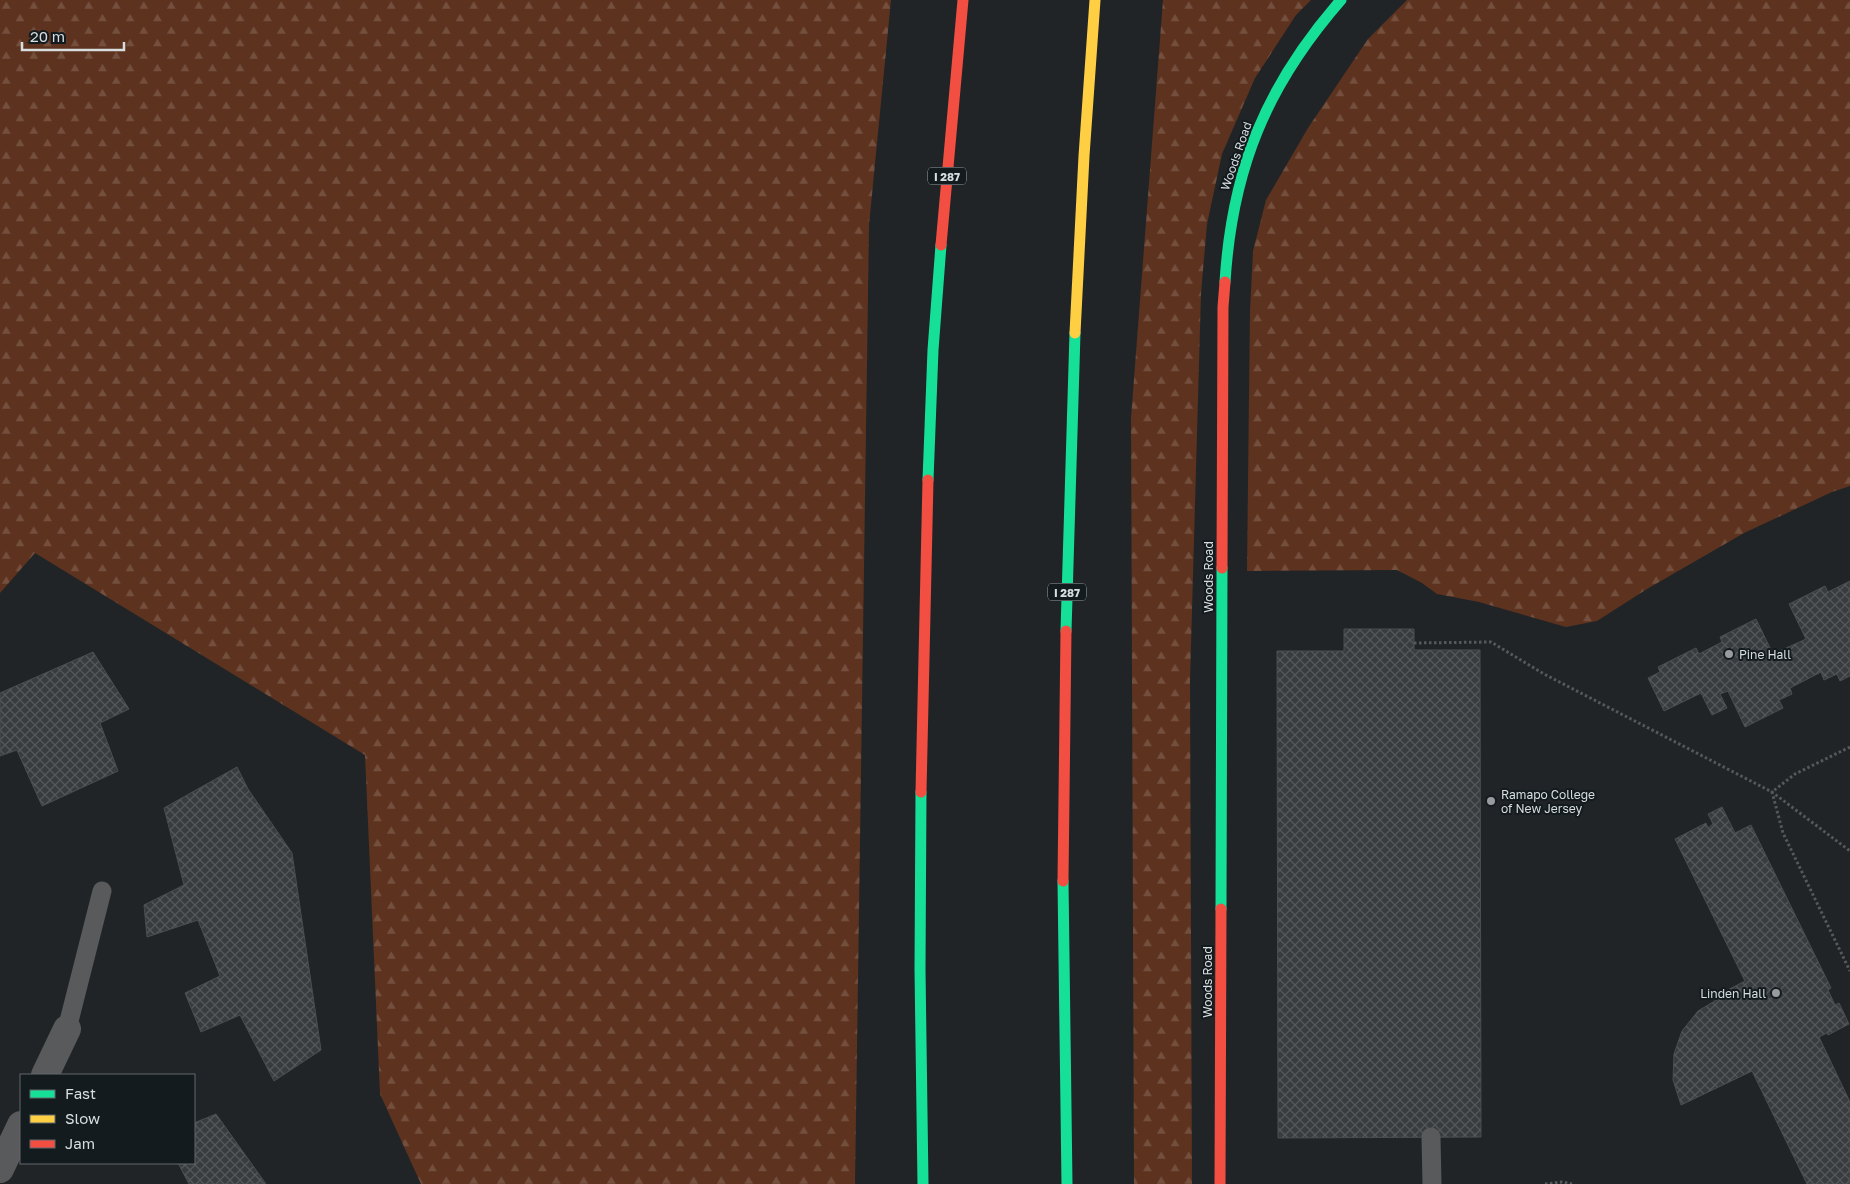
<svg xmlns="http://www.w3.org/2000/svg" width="1850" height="1184" font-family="'Golos Text',sans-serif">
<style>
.forest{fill:url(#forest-firs)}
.building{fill:url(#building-cross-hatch);stroke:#4b4e51}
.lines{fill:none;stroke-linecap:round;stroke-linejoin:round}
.path{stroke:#565859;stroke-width:3;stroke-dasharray:2.5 2.5;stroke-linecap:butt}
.lane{stroke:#585a5b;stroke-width:19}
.street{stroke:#585a5b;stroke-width:28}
.fast{stroke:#16e098;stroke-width:11}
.slow{stroke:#ffcf43;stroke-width:11}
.jam{stroke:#f24e42;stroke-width:11}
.poi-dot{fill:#989c9f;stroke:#131b1f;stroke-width:2}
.labels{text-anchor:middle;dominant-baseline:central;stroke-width:4;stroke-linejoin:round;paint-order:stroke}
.shield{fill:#131b1f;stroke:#9da3a6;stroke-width:1}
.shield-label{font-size:11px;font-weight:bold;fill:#d8dde0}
.street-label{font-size:12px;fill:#d8dde0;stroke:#131b1f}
.poi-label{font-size:12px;fill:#d8dde0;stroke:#131b1f;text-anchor:start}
</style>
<defs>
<pattern id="forest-firs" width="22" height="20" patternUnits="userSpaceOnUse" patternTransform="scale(1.25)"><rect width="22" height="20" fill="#5d321e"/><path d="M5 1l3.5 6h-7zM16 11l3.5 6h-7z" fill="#744f3e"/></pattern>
<pattern id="building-cross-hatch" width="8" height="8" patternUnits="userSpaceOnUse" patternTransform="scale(1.25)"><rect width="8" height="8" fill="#383c3e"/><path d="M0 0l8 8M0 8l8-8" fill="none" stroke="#54585a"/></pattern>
</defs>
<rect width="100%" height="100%" fill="#202426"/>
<!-- forest -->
<path class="forest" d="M0 0H891L869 225 855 1184H421L380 1094 365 755 35 553 0 593Z
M1163 0H1311L1296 15 1255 78 1222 154 1207 224 1201 293 1190 681 1192 1184H1134L1131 418Z
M1407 0H1850V486L1832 492 1744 533 1647 589 1597 621 1566 627 1479 602 1437 594 1422 583 1397 570 1247 571 1250 311 1253 251 1266 200 1308 128 1368 39Z"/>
<!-- building -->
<path class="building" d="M1850 581V676L1840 681 1837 674 1824 680 1821 672 1790 688 1792 694 1779 700 1783 708 1745 727 1728 691 1720 694 1727 708 1712 715 1701 693 1664 711 1648 678 1660 672 1658 667 1696 648 1699 654 1722 642 1720 637 1756 619 1773 654 1806 639 1789 604 1825 586 1828 592Z
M1344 629H1414V650H1480L1481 1137 1278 1138 1277 651H1344Z
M93 652 129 709 100 723 118 771 42 806 17 750 0 756V693Z
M237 767 248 789 292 853 321 1050 274 1081 240 1015 201 1032 185 993 220 976 198 920 147 937 144 905 184 885 164 808Z
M1722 807 1735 833 1751 825 1831 988 1828 990 1835 1005 1839 1003 1849 1024 1828 1035 1827 1033 1819 1037 1850 1102V1184H1807L1752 1071 1681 1105 1673 1080 1674 1054 1682 1031 1698 1011 1718 999 1716 996 1745 981 1675 839 1706 823 1708 828 1713 824 1708 814Z
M216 1114 266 1184H189L178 1163H194V1123Z"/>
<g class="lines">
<!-- path -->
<path class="path" d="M1414 643 1491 642 1544 674 1772 792 1850 851
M1850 747 1795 774 1772 792 1783 833 1850 971
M1545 1184 1562 1182 1572 1184"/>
<!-- lane -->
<path class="lane" d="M67 1029 102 891
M1431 1137 1432 1184"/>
<!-- street -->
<path class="street" d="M45 1075 67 1029
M0 1169 21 1125"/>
<!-- fast -->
<path class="fast" d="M1225 282C1232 169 1266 86 1341 0
M928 480 933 350 941 245
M1066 631 1075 333
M921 792 920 969 923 1184
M1063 881 1067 1184
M1221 909 1222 568"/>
<!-- slow -->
<path class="slow" d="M1075 333 1084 156 1095 0"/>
<!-- jam -->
<path class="jam" d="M941 245 963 0
M1222 568 1223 307 1225 282
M921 792 928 480
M1063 881 1066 631
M1220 1184 1221 909"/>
</g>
<!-- markers -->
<g class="poi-dot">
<circle cx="1729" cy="654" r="5"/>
<circle cx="1491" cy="801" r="5"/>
<circle cx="1776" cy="993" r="5"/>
</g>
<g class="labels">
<!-- shield labels -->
<g class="shield">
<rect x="928" y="167.5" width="38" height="17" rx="4"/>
<rect x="1048" y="583.5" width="38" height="17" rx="4"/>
</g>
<g class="shield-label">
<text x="947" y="176">I 287</text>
<text x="1067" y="592">I 287</text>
</g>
<!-- street labels -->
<g class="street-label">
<text transform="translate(1236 156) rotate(-71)">Woods Road</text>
<text transform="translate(1208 577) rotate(-90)">Woods Road</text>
<text transform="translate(1207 982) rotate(-90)">Woods Road</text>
</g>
<!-- poi labels -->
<g class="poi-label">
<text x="1739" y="654">Pine Hall</text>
<text x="1501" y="794">Ramapo College<tspan x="1501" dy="14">of New Jersey</tspan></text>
<text x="1766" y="993" text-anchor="end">Linden Hall</text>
</g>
</g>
<!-- legend -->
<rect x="20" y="1074" width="175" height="90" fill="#131b1f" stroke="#62696c"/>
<rect x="30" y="1090" width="25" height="8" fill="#16e098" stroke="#62696c"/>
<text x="65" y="1099" font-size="15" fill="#d8dde0">Fast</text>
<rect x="30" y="1115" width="25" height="8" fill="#ffcf43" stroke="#62696c"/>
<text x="65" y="1124" font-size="15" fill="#d8dde0">Slow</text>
<rect x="30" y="1140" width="25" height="8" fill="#f24e42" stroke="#62696c"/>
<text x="65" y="1149" font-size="15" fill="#d8dde0">Jam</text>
<!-- scale -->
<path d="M22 42v8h102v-8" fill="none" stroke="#d8dde0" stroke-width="2.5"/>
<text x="30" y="42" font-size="15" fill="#d8dde0" stroke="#131b1f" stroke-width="4" paint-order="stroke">20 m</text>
</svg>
